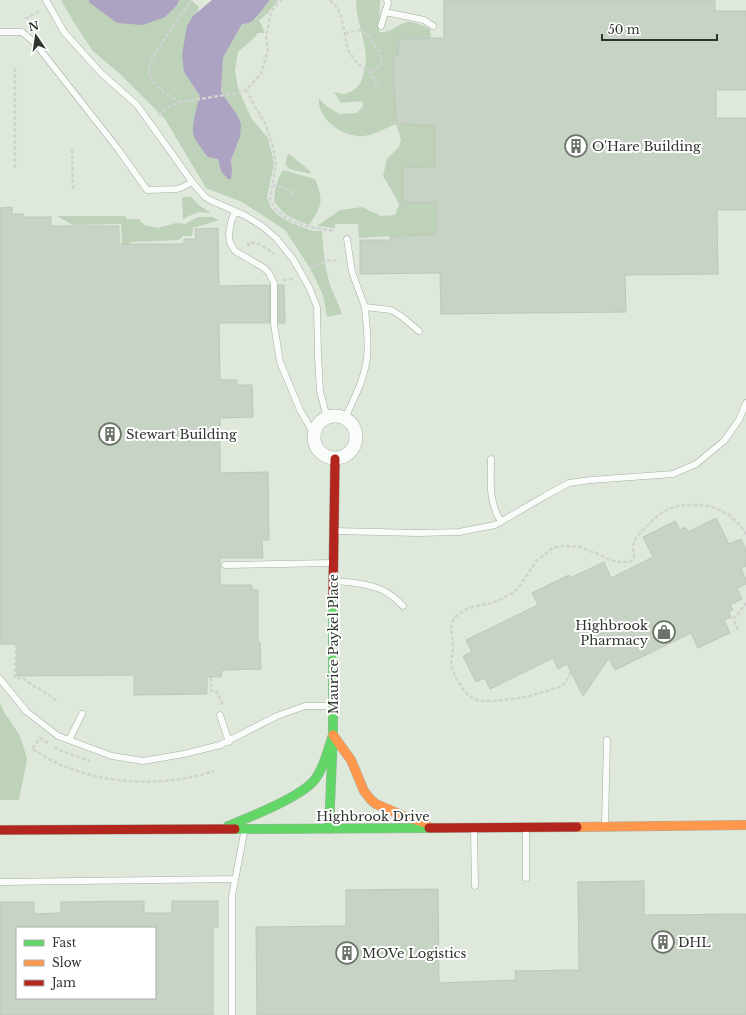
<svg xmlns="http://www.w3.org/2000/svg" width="746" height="1015" font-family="'Libre Baskerville',serif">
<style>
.green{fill:#bed1b9}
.water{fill:#aca2c2}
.building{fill:#c7d3c4;stroke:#bec7bc;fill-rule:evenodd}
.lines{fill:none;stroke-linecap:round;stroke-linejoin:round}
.lane-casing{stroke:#a5aea4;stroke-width:7}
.street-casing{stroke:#a5aea4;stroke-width:14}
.fast-casing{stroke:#a5aea4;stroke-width:10}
.slow-casing{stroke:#a5aea4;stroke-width:10}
.jam-casing{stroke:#a5aea4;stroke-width:10}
.path{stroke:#d0d4d0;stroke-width:2.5;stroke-dasharray:4 2;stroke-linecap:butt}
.lane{stroke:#fafcfa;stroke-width:6}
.street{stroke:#fafcfa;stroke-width:13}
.fast{stroke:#63d668;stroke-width:9}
.slow{stroke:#ff974d;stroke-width:9}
.jam{stroke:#b3261e;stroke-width:9}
.labels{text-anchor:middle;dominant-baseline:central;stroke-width:4;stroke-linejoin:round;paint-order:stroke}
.poi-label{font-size:13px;fill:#2e352c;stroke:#fff;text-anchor:start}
.street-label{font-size:13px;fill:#2e352c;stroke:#fff}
</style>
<rect width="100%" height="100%" fill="#dee9dc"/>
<!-- green -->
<path class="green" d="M61 0H89V2L177 5 179 0H191L199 7 185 41 184 72 200 96 195 119 193 134 218 159 221 171 232 169 231 160 240 137 236 113 221 92 223 58 242 24 256 19 264 6 270 0H278L267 14 259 20 263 28 264 33H258L254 38 238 52 235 70 238 88 251 118 268 138 274 163 267 197 271 208 278 215 291 223 313 231H322C323 248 325 271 331 288 335 297 339 305 342 314L327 317 323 295 310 268 285 230 242 202 206 188 165 119 120 74 92 50 73 21Z
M356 0H380L379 32C391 34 398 23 409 22 415 22 425 26 430 29L431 38 399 39 398 56 393 57 396 124 424 125 435 115V168L403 167V201L436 202V239L418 235 390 236 359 238 358 224H335V228L317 226 340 210 362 207 381 216 395 215 399 205 395 196 383 176 387 159 399 147 401 139 396 124C385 128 375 135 364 136 344 138 317 120 319 98L326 106 340 114 357 113 363 106 362 101 341 103 334 92C337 92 340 94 343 94 348 94 356 89 359 85 363 80 366 64 366 58 365 38 356 20 356 0Z
M289 154 310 171 311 174 290 169 285 165 287 156Z
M283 170 315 179C324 201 322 206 309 225 291 218 285 217 274 201 275 189 276 181 283 170Z
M186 197H191L200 206 211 213 198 212 183 219 182 198Z
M57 216H126V219H139L144 225 158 228 176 223 185 224 198 217H212L219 220 193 228 192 236H183L179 240 130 242 129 259 123 258 121 224 73 225Z
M0 703 4 712 19 734 23 745 27 759 19 800H0Z"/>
<!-- water -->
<path class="water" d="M89 0H179L177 5 165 17 143 25 117 23 89 2Z
M212 0H270C261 9 256 24 242 24L223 58 221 92 236 113 241 124 240 137 231 160 232 169 231 179H228L221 171 218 159 208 157C204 152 194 140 193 133 192 123 197 106 200 96L184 72 182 55 187 26 193 16Z"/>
<!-- building -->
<path class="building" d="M444 0H715V11H746V90H716V118H746V210H717L718 274 625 275 626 312 441 314 440 273 360 274V240H390V236L436 235V202H403V167L435 168V125L396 124 393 56H398L399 39 444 38Z
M12 207V214H23V217H51V226H119V244H184V239H196L195 229 218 228 219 286 270 285V323H219L220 380H237V385H252L253 417 220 418V473L268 472 269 540H262L263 558H220V585H252V590H258V642H260L261 669 222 670 221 677H207V694L134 695V675L17 676V644H0V208Z
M278 285H284L285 323H278Z
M716 518 729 544 741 539 746 550V566L741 569 746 579V584L737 588 742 599 730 605 733 610 728 612 731 617 724 620 730 633 698 648 691 633 615 670 609 658 583 696 567 664 558 669 553 658 490 689 485 678 476 682 463 656 472 652 466 640 538 605 532 593 569 575 570 578 604 562 611 578 653 557 643 537 675 521 680 530 685 527 688 532Z
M644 881V915L746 914V1015H257L256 927 346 926V890L438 889 439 983 516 980 515 971 579 970 578 882Z
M144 901V913H172V901H218V927H213V1015H0V902H34V914L61 913V902ZM17 928H155V998H17Z"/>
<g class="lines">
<!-- lane casing -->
<g class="lane-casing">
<path id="lane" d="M46 0 64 32 101 73 137 105 173 155 192 182 205 197 212 201 244 215 262 226 276 238 293 259 309 287 317 307 318 355 320 391 327 418
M385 12 424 20 433 26
M381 26 388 3 387 0
M0 32H22L35 43 118 149 147 190 177 189 183 187 192 182
M235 211 231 222 229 234 230 243 235 251 264 268 269 273 274 283V324L280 362 300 410 314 434
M347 239 352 272 365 307
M345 418C354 399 365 378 367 357 369 340 366 323 365 307L391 310 401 316 419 331
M491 459C491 483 488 500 501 522
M335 531 418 533 459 532 495 525 545 496 569 483 591 480 673 474 696 464 724 441 739 420 746 403
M225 565 331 563
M335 581C351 582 372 584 386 592 392 595 398 601 403 606
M0 679 26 711 58 736 112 756 143 761 184 754 220 745 277 716 305 706H332
M220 715 229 742
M69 740 82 714
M605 824 607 740
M474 830 475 886
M526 830V878
M0 882 235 879
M232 1015V896L244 833"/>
</g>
<!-- street casing -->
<g class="street-casing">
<path id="street" d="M314 437a21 21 0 1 1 42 0a21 21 0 1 1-42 0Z"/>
</g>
<!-- fast casing -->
<g class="fast-casing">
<path id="fast" d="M228 826C250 817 304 796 316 778 325 765 328 749 333 735
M235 829 429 828
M329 829 333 735V596"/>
</g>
<!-- slow casing -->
<g class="slow-casing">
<path id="slow" d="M333 735 351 760 364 791 371 800 376 804 406 817 426 823
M577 827 746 825"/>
</g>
<!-- jam casing -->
<g class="jam-casing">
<path id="jam" d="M333 596 335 459
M429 828 577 827
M0 830 235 829"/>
</g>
<!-- path -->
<path class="path" d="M330 0 338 9 342 20 348 50 356 62 370 73 379 88
M25 19 39 11
M345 33 360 30 367 34 379 52 381 57V64L370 73
M246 90 265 124 272 143 276 163 270 200C273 205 276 210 280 213 294 226 316 228 335 231
M180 102C168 96 150 84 149 69 149 58 183 12 192 0
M158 115 167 108 180 102 238 93 246 90 261 74 268 50 266 36 271 12 278 3 282 0
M72 149 73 191
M15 168V68
M273 185 284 188 293 193 290 197
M249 246 248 243C258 241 266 248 274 254
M310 268 326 261 337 260
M283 280 294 279
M738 630 733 618 738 614 746 603
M16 644 15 678H22L24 679 32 685 46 693 58 702
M571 672 568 678 562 686 527 697 494 701H480L472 698 464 691 456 678 451 666 453 647 451 630 452 623 455 617 468 608 491 603 500 600 514 592 521 584 536 561 553 548 562 546 580 547 600 555 608 559 617 562H630L634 557C632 540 634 539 646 527 651 521 658 515 665 511 673 506 682 505 692 505 715 504 734 514 746 534
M211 677V691L217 692 223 705
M48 743 40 738 32 749C41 754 50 760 59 764 106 785 165 787 214 771
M54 747 64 752 90 761"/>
<!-- lane -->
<use href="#lane" class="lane"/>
<!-- street -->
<use href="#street" class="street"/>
<!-- fast -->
<use href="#fast" class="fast"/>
<!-- slow -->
<use href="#slow" class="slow"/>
<!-- jam -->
<use href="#jam" class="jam"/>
</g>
<!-- icons -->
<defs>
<g id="building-ring" transform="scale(1.15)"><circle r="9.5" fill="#fff" stroke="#6c746a" stroke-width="1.5"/><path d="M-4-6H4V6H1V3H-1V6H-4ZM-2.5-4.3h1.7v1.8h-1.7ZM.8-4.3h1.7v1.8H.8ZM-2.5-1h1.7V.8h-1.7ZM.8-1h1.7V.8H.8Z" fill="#6c746a"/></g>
<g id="shop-ring" transform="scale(1.15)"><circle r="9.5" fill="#fff" stroke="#6c746a" stroke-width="1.5"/><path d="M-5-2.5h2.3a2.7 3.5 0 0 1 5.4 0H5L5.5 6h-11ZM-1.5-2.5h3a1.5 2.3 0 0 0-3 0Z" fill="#6c746a"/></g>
</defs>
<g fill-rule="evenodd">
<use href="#building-ring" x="576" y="146"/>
<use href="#building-ring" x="110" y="434"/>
<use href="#shop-ring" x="664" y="632"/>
<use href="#building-ring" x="663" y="942"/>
<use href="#building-ring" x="347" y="953"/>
</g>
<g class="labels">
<!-- poi labels -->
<g class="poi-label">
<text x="592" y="146">O'Hare Building</text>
<text x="126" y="434">Stewart Building</text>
<text x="648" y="625" text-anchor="end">Highbrook<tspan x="648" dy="15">Pharmacy</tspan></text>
<text x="678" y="942">DHL</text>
<text x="362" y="953">MOVe Logistics</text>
</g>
<!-- street labels -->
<g class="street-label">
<text transform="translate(333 644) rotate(-90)">Maurice Paykel Place</text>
<text x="373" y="816">Highbrook Drive</text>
</g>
</g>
<!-- legend -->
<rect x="16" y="927" width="140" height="72" fill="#ffffff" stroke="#abaeab"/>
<rect x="24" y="940" width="20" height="6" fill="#63d668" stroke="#abaeab"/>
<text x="52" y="947" font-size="12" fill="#2e352c">Fast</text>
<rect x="24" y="960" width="20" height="6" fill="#ff974d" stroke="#abaeab"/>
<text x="52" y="967" font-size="12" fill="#2e352c">Slow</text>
<rect x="24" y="980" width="20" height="6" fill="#b3261e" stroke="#abaeab"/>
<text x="52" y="987" font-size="12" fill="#2e352c">Jam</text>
<!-- north arrow -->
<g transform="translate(36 36) rotate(347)" stroke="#ffffff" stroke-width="3" paint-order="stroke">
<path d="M0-3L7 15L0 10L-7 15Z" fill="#2e352c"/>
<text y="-6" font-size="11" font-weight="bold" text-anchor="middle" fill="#2e352c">N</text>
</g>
<!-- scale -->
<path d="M602 34v6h115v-6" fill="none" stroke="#2e352c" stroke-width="2"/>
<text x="608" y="34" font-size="12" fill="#2e352c" stroke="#ffffff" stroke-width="3" paint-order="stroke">50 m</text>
</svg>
